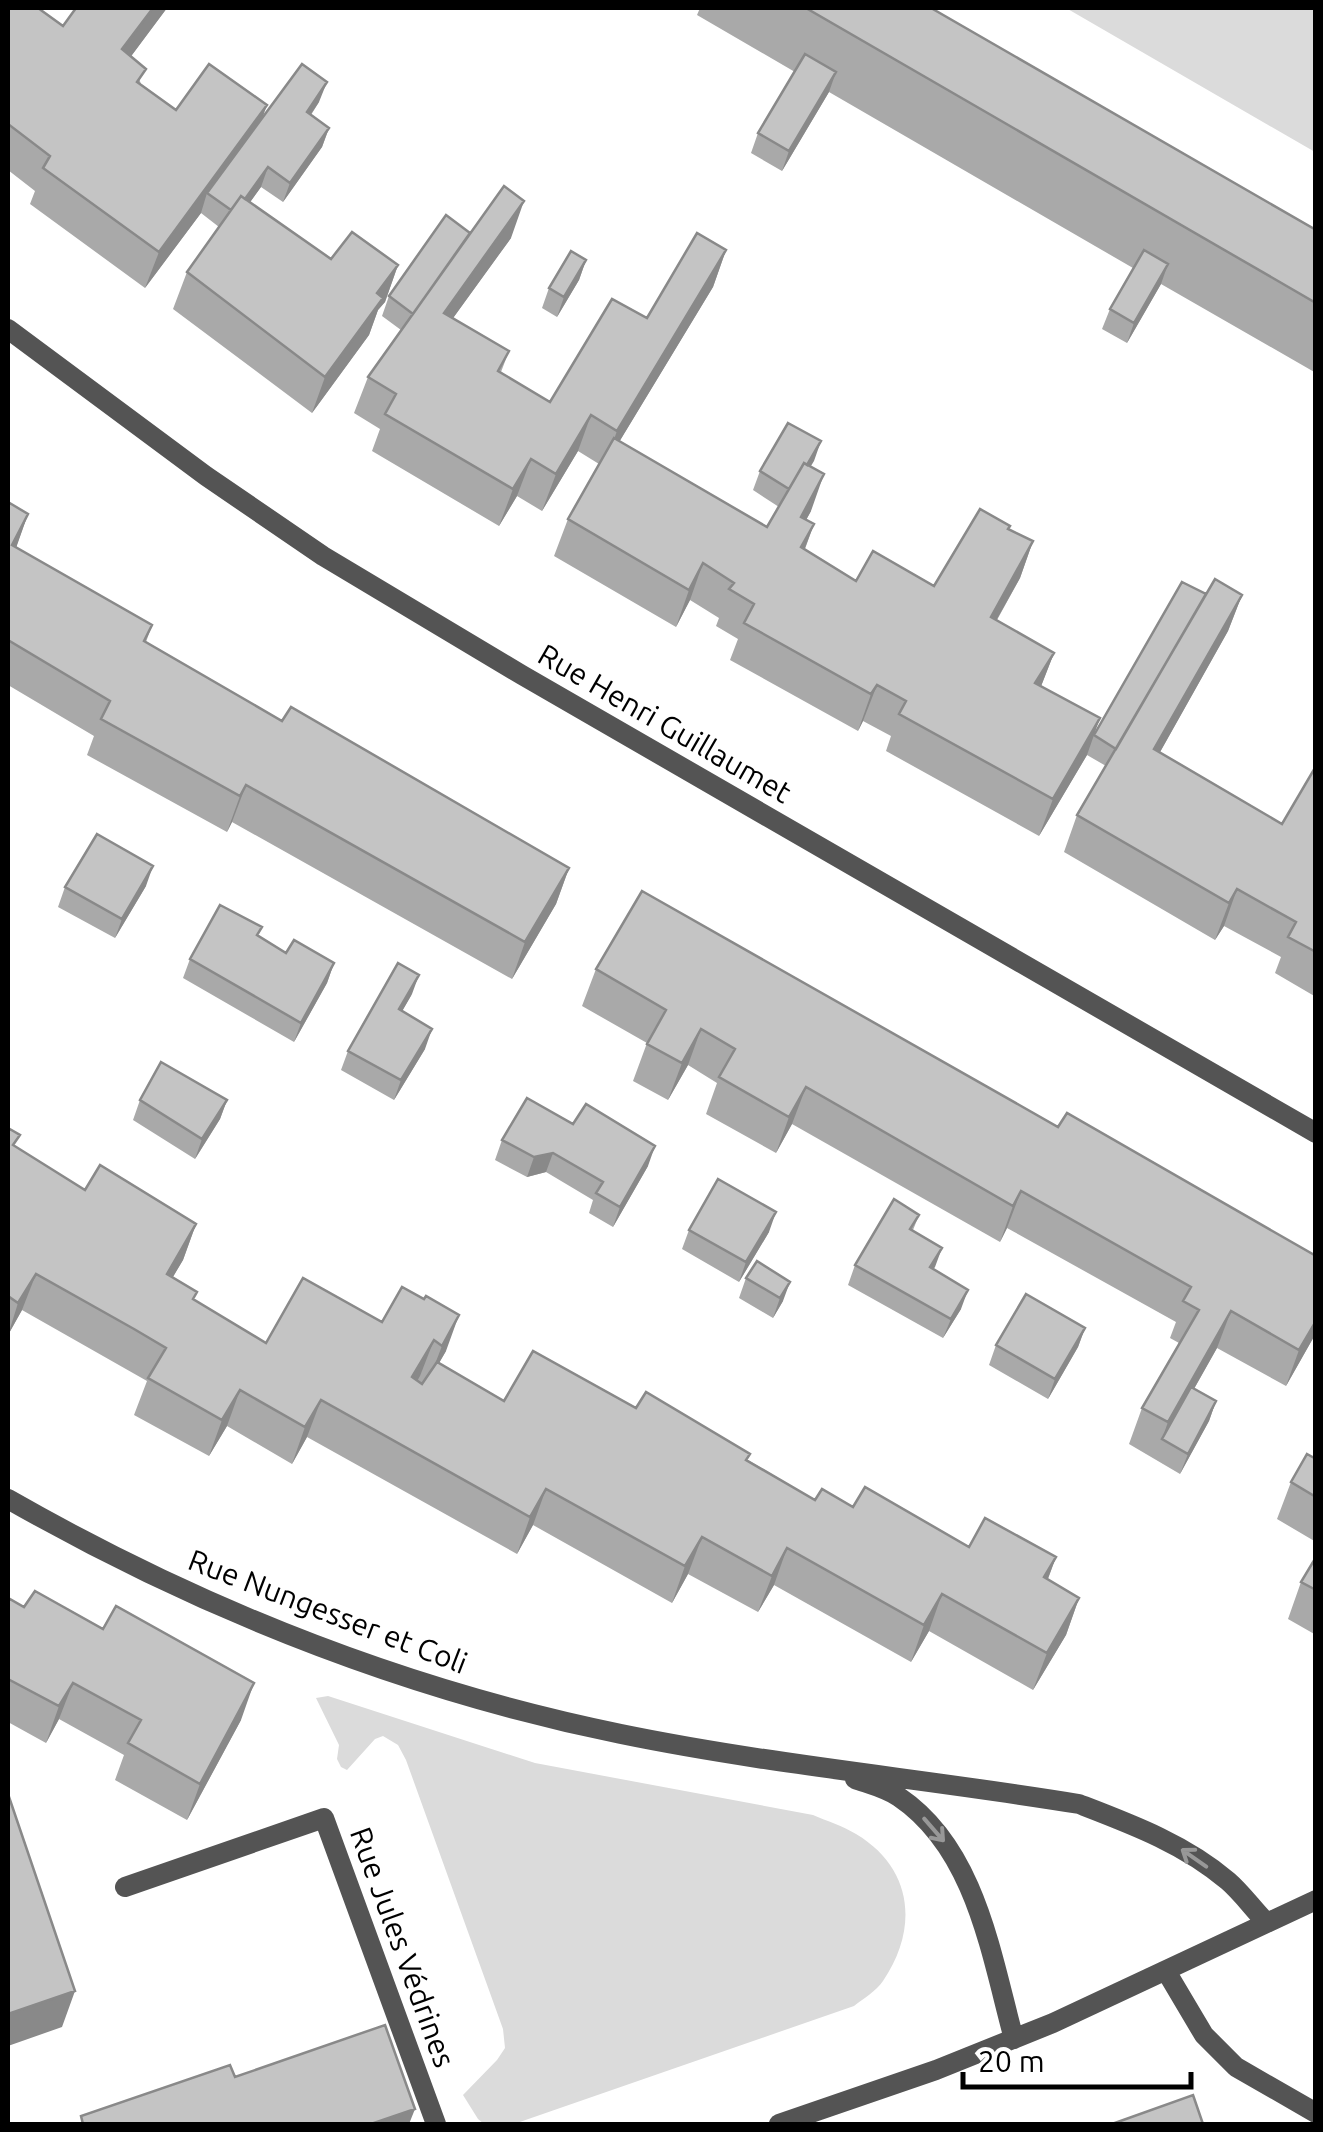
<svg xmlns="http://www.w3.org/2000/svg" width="1323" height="2132" font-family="Ubuntu,sans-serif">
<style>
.green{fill:#dbdbdb}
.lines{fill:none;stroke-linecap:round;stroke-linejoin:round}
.minor{stroke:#545454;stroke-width:20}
.wall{fill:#a9a9a9}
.shaded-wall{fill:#898989}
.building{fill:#c4c4c4;stroke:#898989;stroke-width:2.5}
.oneway{stroke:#989898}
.labels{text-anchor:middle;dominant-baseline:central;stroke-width:8;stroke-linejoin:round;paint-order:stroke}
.street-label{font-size:30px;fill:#000;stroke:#fff}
</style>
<rect width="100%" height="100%" fill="#fff"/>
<!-- green -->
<path class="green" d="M1066 8H1315V152Z
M328 1696 535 1763 813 1815C827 1821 843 1826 856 1834 913 1868 919 1928 883 1981 876 1991 863 1999 854 2006L514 2124H484L478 2119 463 2095 497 2060 505 2048 503 2029 406 1760 398 1745 383 1736 375 1739 347 1770 341 1767 337 1759 339 1745 316 1698Z"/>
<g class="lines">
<!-- minor -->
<path class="minor" d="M8 329 206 476 323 556 522 675 1316 1133
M8 1499C199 1608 405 1690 621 1734 772 1765 927 1779 1079 1804 1131 1824 1185 1844 1228 1881 1242 1893 1253 1909 1266 1922
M855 1779C869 1784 886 1788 899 1797 976 1849 991 1955 1014 2039
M125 1887 324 1818 436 2124
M1166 1971 1204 2035 1236 2067 1316 2113
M779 2124 936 2070 1053 2023 1316 1900"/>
</g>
<!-- wall -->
<path class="wall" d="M8 8 63 26 167 8 131 56 141 84 176 110 262 119 319 102 311 115 329 128 322 147 283 202 261 187 250 202 331 259 398 265 385 302 378 310 369 335 312 413 173 309 187 272 219 227 201 213 145 288 30 204 35 191 8 170Z
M700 8H931L1316 230V373L1161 284 1127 343 1102 329 1110 309 1133 268 829 92 782 171 751 153 758 133 795 72 697 15Z
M470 233 511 238 453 318 509 351 501 372 550 402 726 250 713 287 619 442 767 527 779 507 753 490 760 471 821 441 810 467 811 511 806 520 814 524 805 549 856 581 934 586 1009 529 1033 541 1020 578 997 620 1054 653 1041 686 1094 735 1206 594 1242 595 1228 631 1160 752 1282 824 1316 766V997L1275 973 1281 957 1224 926 1215 940 1064 852 1077 815 1106 766 1087 755 1039 836 886 751 891 736 863 721 858 731 730 660 738 639 716 626 719 618 690 600 676 627 554 556 568 519 599 464 578 451 542 511 517 496 499 526 372 451 380 429 354 413 368 377 401 330 382 316 389 296Z
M586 260 579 280 557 317 542 308 549 288Z
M8 502 28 514 16 547 152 625 146 642 282 721 569 868 556 904 512 979 232 822 227 832 87 755 94 736 8 685Z
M146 886 115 938 58 907 65 887Z
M259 936 286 953 334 963 327 983 294 1042 183 978 190 959Z
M596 969 1316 1333 1286 1386 1217 1348 1194 1389 1216 1401 1209 1421 1180 1474 1129 1444 1142 1408 1179 1343 1170 1338 1176 1322 1007 1228 1000 1242 792 1124 776 1153 706 1114 717 1083 688 1065 668 1100 633 1081 647 1043 582 1006Z
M412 994 402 1011 425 1049 394 1100 341 1070 348 1051Z
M140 1100H227L220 1119 195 1159 133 1120Z
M8 1128 15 1147 85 1190 196 1224 183 1260 172 1278 194 1300 266 1343 382 1322 402 1287 446 1351 439 1363 504 1401 636 1408 748 1460 815 1500 853 1507 969 1547 1056 1557 1048 1579 1079 1598 1066 1635 1033 1690 929 1631 911 1662 774 1585 758 1612 688 1574 672 1603 533 1525 517 1554 307 1437 292 1464 227 1426 209 1456 134 1415 147 1381 22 1310 8 1335Z
M502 1140 648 1166 613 1227 589 1213 593 1200 546 1172 527 1177 495 1160Z
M919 1215 913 1230 933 1269 961 1309 943 1338 848 1285 855 1265Z
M689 1230 769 1232 739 1282 682 1249Z
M757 1261 783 1301 773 1318 739 1298 746 1278Z
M1085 1328 1078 1347 1048 1399 989 1365 996 1345Z
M1316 1459V1542L1277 1519 1291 1482Z
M1316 1557V1635L1288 1619 1301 1582Z
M8 1598 241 1720 187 1820 115 1780 124 1755 59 1719 46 1743 8 1722Z"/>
<!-- shaded-wall -->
<path class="shaded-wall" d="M153 8H167L109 86 122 49Z
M836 72 829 92 782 171 789 151Z
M327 82 319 102 299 132 307 112Z
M267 105 254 142 207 193 201 213 145 288 159 252Z
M329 128 322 147 283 202 290 183Z
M268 167 261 187 228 233 235 213Z
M524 201 511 238 430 350 444 313Z
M726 250 713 287 604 467 617 431Z
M586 260 579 280 557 317 564 297Z
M1168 264 1161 284 1127 343 1134 323Z
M398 265 385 302 378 310 369 335 312 413 325 377 377 293Z
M591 415 578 451 542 511 556 474Z
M821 441 814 461 784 510 791 490Z
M531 459 517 496 499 526 513 489Z
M824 474 811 511 788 553 801 517Z
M28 514 15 551 12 545Z
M814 524 800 561 801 547Z
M1033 541 1020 578 978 653 991 617Z
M703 563 690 600 676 627 689 590Z
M1242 595 1228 631 1141 786 1154 749Z
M1054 653 1040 689 1035 683Z
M877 685 863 721 858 731 871 694Z
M1100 718 1087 755 1039 836 1053 799Z
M246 785 232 822 227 832 240 796Z
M153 866 146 886 115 938 122 919Z
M569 868 556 904 512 979 525 942Z
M1237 889 1224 926 1215 940 1229 903Z
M334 963 327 983 294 1042 301 1023Z
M419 975 412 994 392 1029 399 1009Z
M432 1029 425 1049 394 1100 401 1080Z
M701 1029 688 1065 668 1100 682 1063Z
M806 1087 792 1124 776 1153 789 1117Z
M227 1100 220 1119 195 1159 202 1139Z
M655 1146 648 1166 613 1227 620 1207Z
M553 1153 546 1172 527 1177 534 1157Z
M1021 1191 1007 1228 1000 1242 1013 1206Z
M776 1212 769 1232 739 1282 746 1262Z
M196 1224 183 1260 153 1311 167 1274Z
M942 1248 935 1267 922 1286 930 1267Z
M36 1274 22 1310 8 1335 18 1303Z
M790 1282 783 1301 773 1318 780 1298Z
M968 1290 961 1309 943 1338 951 1319Z
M1231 1311 1217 1348 1165 1440 1162 1439 1168 1422Z
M459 1315 446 1351 428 1382 442 1346Z
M1316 1321V1333L1286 1386 1299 1350Z
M1085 1328 1078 1347 1048 1399 1055 1379Z
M434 1340 420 1376 398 1414 412 1377Z
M240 1390 227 1426 209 1456 222 1420Z
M321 1400 307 1437 292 1464 305 1427Z
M1216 1401 1209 1421 1180 1474 1188 1454Z
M546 1489 533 1525 517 1554 530 1517Z
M702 1537 688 1574 672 1603 685 1566Z
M787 1548 774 1585 758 1612 772 1576Z
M1056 1557 1042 1594 1044 1577Z
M942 1594 929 1631 911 1662 924 1625Z
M1079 1598 1066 1635 1033 1690 1047 1653Z
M73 1683 59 1719 46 1743 59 1706Z
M254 1683 241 1720 187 1820 200 1784Z
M75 1991 62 2027 8 2046V2014Z
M415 2109 409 2124H371Z"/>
<!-- building -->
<path class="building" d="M8 8H38L63 26 76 8H153L122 49 146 69 137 82 176 110 209 64 267 105 159 252 43 168 50 156 8 124Z
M806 8H931L1316 230V303Z
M805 54 836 72 789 151 758 133Z
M302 64 327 82 307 112 329 128 290 183 268 167 245 199 241 196 231 210 207 193Z
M504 186 524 201 444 313 509 351 498 371 550 402 612 299 647 318 697 233 726 250 617 431 591 415 556 474 531 459 513 489 385 414 396 394 368 377Z
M241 196 331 259 352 232 398 265 377 293 383 298 325 377 187 272Z
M446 215 470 233 413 314 389 296Z
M1144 250 1168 264 1134 323 1110 309Z
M571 251 586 260 564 297 549 288Z
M788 423 821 441 807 465 804 463 789 489 760 471Z
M614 438 767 527 804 463 824 474 801 517 814 524 801 547 856 581 873 551 934 586 980 509 1010 526 1008 529 1033 541 991 617 1054 653 1035 683 1100 718 1053 799 899 714 906 701 877 685 871 694 744 623 754 604 729 589 734 583 703 563 689 590 568 519Z
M8 502 28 514 12 545 152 625 144 641 282 721 291 707 569 868 525 942 246 785 240 796 101 719 110 701 8 640Z
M1215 579 1242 595 1154 749 1282 824 1316 766V952L1288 937 1296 922 1237 889 1229 903 1077 815Z
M1182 582 1206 594 1116 749 1094 735Z
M97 834 153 866 122 919 65 887Z
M642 891 1058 1127 1067 1113 1316 1256V1321L1299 1350 1231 1311 1168 1422 1142 1408 1199 1310 1183 1301 1191 1287 1021 1191 1013 1206 806 1087 789 1117 719 1077 735 1049 701 1029 682 1063 647 1044 666 1010 596 969Z
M220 905 262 927 257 935 286 953 294 940 334 963 301 1023 190 959Z
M398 963 419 975 399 1009 432 1029 401 1080 348 1051Z
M161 1062 227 1100 202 1139 140 1100Z
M527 1098 573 1124 586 1104 655 1146 620 1207 596 1193 603 1182 553 1153 534 1157 502 1140Z
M8 1128 20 1135 13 1145 85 1190 100 1165 196 1224 167 1274 197 1292 193 1299 266 1343 303 1278 382 1322 402 1287 424 1299 426 1296 459 1315 442 1346 434 1340 412 1377 422 1384 437 1362 504 1401 533 1351 636 1408 646 1392 750 1454 746 1460 815 1500 822 1489 853 1507 865 1487 969 1547 985 1518 1056 1557 1044 1577 1079 1598 1047 1653 942 1594 924 1625 787 1548 772 1576 702 1537 685 1566 546 1489 530 1517 321 1400 305 1427 240 1390 222 1420 148 1378 166 1348 134 1329 36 1274 18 1303 8 1296Z
M718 1179 776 1212 746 1262 689 1230Z
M894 1199 919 1215 910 1229 942 1248 930 1267 968 1290 951 1319 855 1265Z
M757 1261 790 1282 780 1298 746 1278Z
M1026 1294 1085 1328 1055 1379 996 1345Z
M1191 1387 1216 1401 1188 1454 1162 1439Z
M1307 1454 1316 1459V1497L1291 1482Z
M1316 1557V1590L1301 1582Z
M35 1591 103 1629 116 1606 254 1683 200 1784 128 1743 141 1720 73 1683 59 1706 8 1679V1598L24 1607Z
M8 1794 75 1991 8 2014Z
M385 2025 415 2109 371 2124H83L81 2116 230 2065 235 2077Z
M1193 2095 1203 2124H1112Z"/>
<!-- one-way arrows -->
<defs><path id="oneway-shaft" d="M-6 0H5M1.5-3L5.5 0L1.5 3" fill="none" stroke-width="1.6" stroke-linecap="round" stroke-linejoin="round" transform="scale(2.5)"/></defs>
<g class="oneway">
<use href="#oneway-shaft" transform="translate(934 1830) rotate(49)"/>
<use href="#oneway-shaft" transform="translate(1194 1858) rotate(-145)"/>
</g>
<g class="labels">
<!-- street labels -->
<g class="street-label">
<text transform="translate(665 723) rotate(30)">Rue Henri Guillaumet</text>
<text transform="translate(328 1611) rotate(21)">Rue Nungesser et Coli</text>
<text transform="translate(403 1947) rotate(70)">Rue Jules Védrines</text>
</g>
</g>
<!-- border -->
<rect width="1323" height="2132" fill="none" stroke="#000000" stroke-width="20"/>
<!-- scale -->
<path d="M963 2072v15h228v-15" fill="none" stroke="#000000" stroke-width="5"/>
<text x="978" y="2072" font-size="30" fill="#000000" stroke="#ffffff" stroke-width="8" paint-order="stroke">20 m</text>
</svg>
